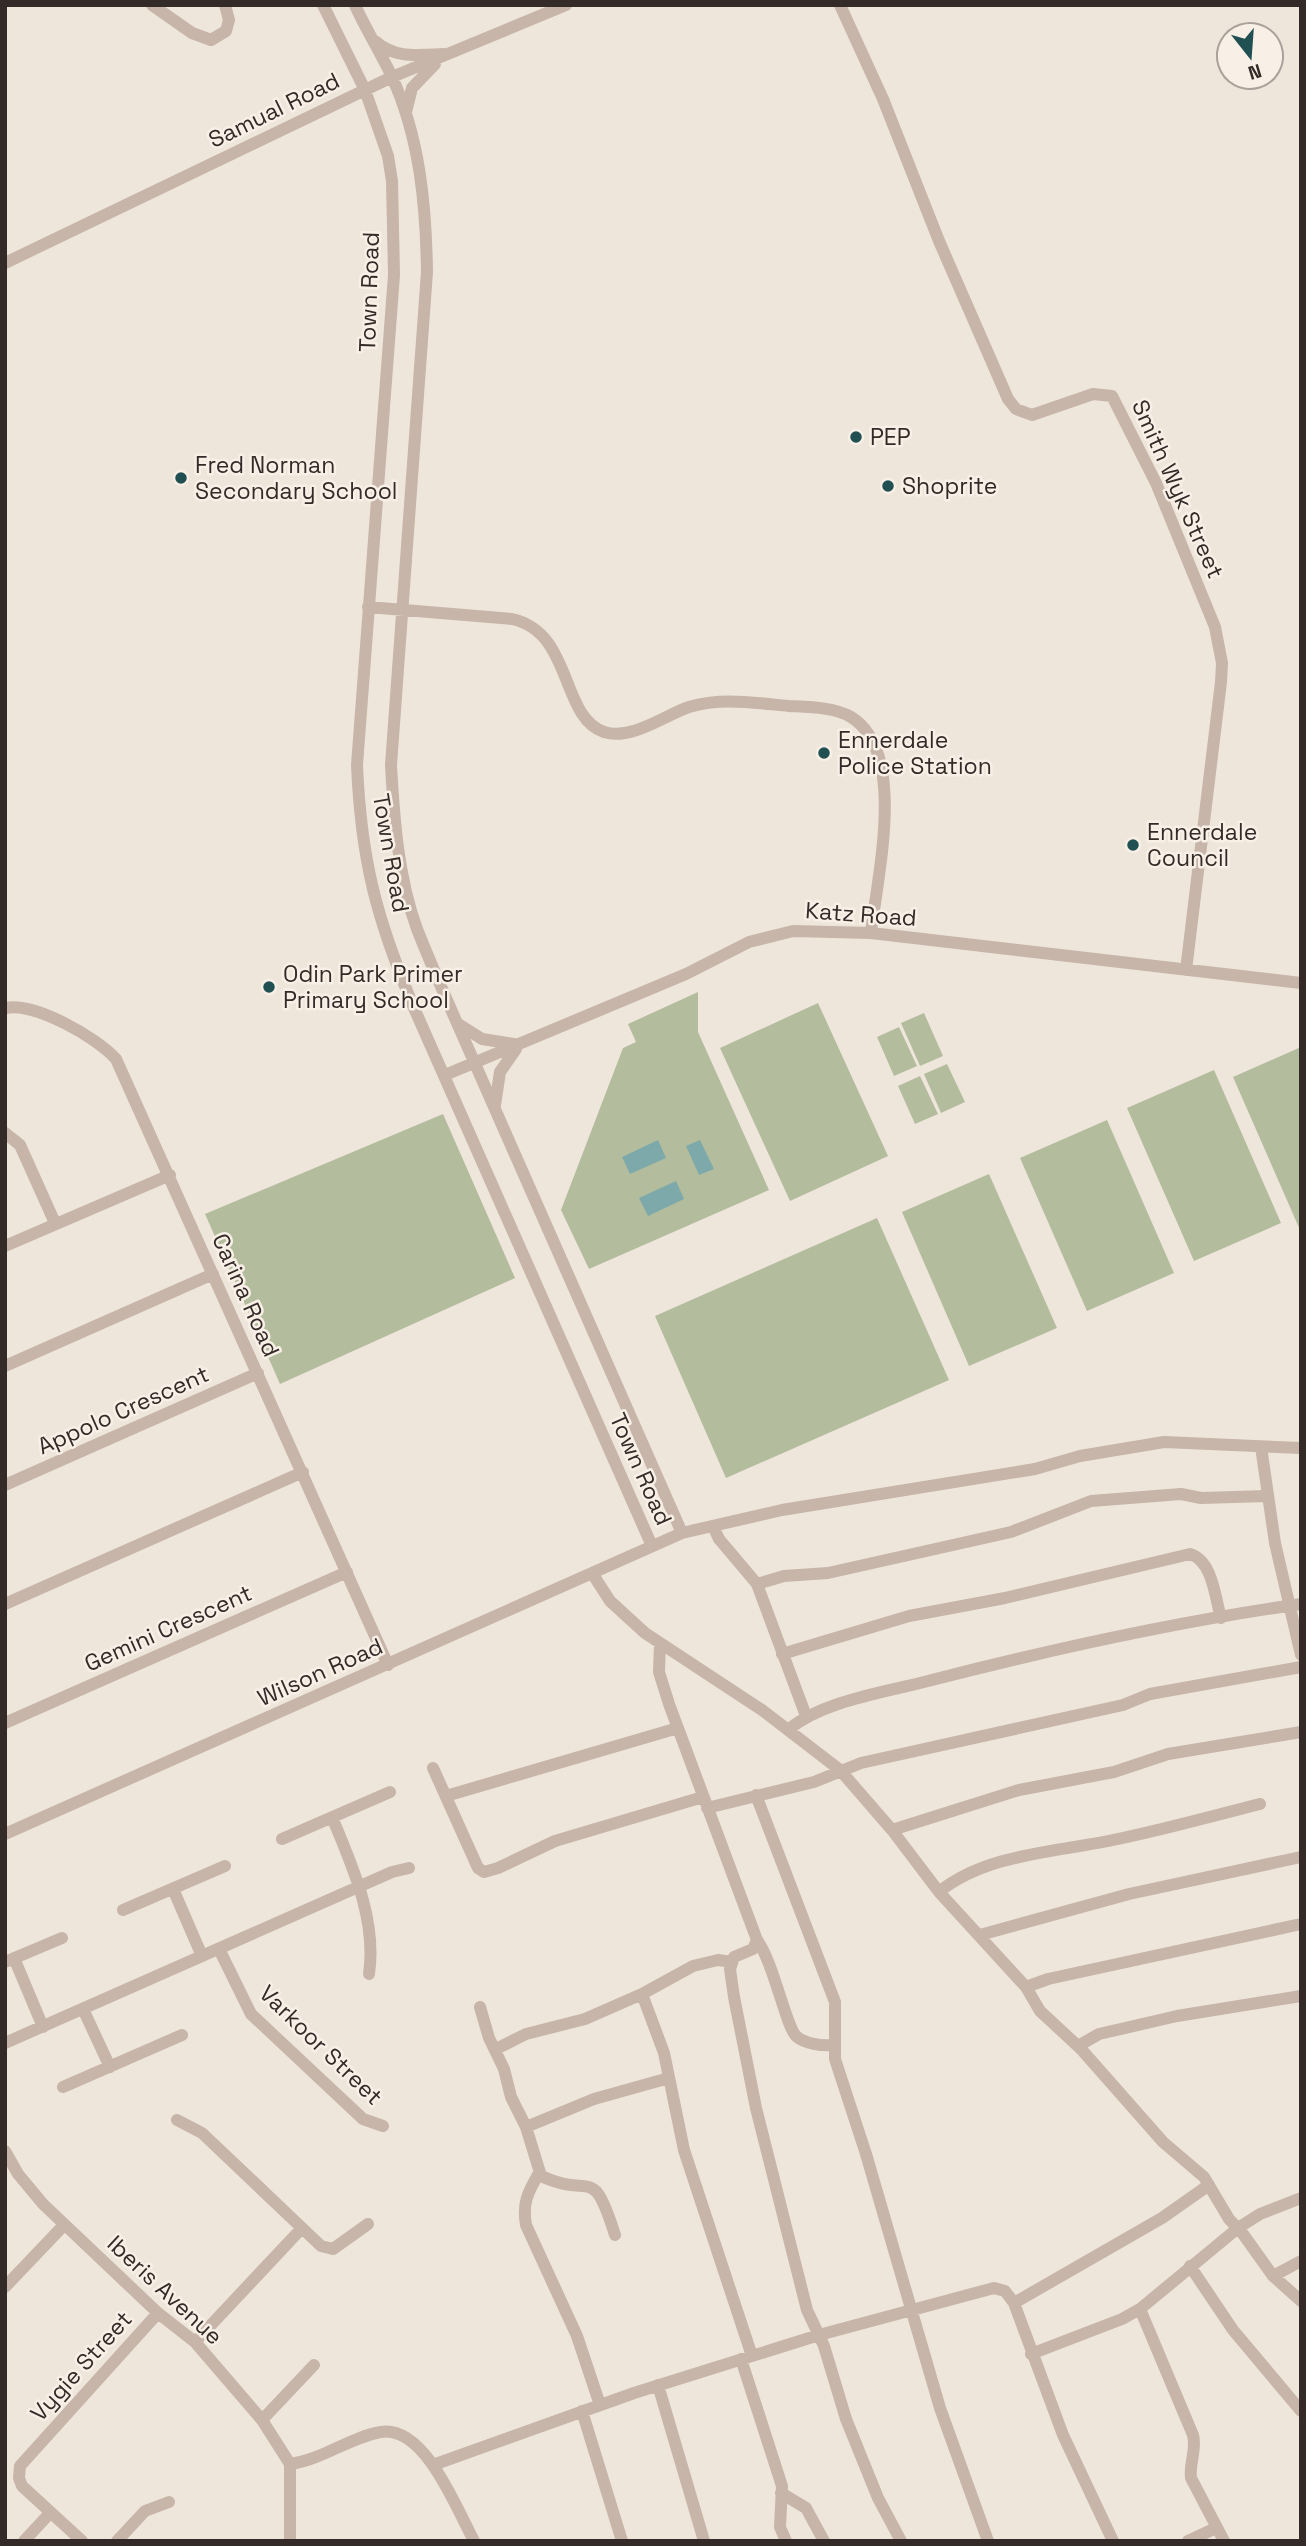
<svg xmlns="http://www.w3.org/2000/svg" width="1306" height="2546" font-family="'Space Grotesk',sans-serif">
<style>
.green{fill:#b3bd9d}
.water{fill:#7da9aa}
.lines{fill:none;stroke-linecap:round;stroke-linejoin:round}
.minor{stroke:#c6b5a8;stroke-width:12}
.poi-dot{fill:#215052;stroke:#f8f0e7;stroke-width:2.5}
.labels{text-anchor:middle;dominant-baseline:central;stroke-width:5;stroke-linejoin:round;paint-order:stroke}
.street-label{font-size:23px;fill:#342b28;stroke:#f8f0e7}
.poi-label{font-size:23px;fill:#342b28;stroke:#f8f0e7;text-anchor:start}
</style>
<rect width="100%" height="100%" fill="#efe6db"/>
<!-- green -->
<path class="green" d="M698 992V1032L769 1190 589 1269 561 1210 623 1048 636 1042 628 1024Z
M818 1003 888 1156 790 1201 720 1048Z
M924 1013 943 1056 920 1066 901 1023Z
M899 1027 917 1066 894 1076 877 1037Z
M1301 1047V1230H1300L1233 1077Z
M947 1064 965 1102 941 1113 924 1074Z
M1214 1070 1281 1223 1194 1261 1127 1108Z
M920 1076 938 1114 915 1124 898 1086Z
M443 1114 515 1278 280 1384 205 1214Z
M1107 1120 1174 1273 1087 1311 1020 1158Z
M989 1174 1057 1328 969 1366 902 1212Z
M877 1218 949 1380 726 1478 655 1316Z"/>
<!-- water -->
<path class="water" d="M658 1140 666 1158 630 1174 622 1157Z
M700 1140 714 1169 699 1175 686 1146Z
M676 1181 684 1199 648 1216 639 1198Z"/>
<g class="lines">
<!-- minor -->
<path class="minor" d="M152 5 192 33 211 40 226 31 229 20 225 5
M323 5 365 90 388 156 392 181 394 275 357 765C361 861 377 920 414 1008L652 1546
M355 5C366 30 381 53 392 77 420 138 426 206 427 272L391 765C394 819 398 877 417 929 426 952 436 975 446 998L682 1533
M840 5 883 99 939 241 1008 399 1016 409 1032 415 1093 394 1112 396 1156 483 1215 627 1222 663 1221 682 1186 970
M375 41C395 59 418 55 444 54
M406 112 412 88 435 64
M5 263 392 77 566 5
M368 607 512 619C573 632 560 717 604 732 631 741 665 715 689 707 722 697 755 703 789 706 808 707 834 707 851 717 908 752 877 876 871 933
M5 1008C35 1002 96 1037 116 1059L388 1665
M460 1025 482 1039 514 1044
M445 1075 686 974 749 942 793 931 871 933 1301 983
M495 1105 500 1072 516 1049
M5 1133 20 1145 55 1223
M5 1246 170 1175
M5 1366 213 1274
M1261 1447 1275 1543 1301 1655
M5 1485 258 1373
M713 1526 719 1539 757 1584 806 1716
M592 1573 610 1601 645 1633 762 1710 840 1770 892 1830 939 1892 1026 1987 1040 2011 1081 2049 1163 2142 1204 2177 1229 2219 1243 2234 1273 2276 1301 2301
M757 1584 784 1576 828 1573 1011 1532 1091 1501 1181 1494 1201 1498 1267 1496
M5 1604 303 1472
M660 1643 659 1672 669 1704 757 1940 753 1949 734 1957 730 1969 734 1997 756 2108 807 2310 824 2346 846 2419 878 2498 901 2541
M782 1654 909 1616 1005 1598 1190 1554C1213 1561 1215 1598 1221 1618
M5 1723 347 1572
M789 1729C824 1701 881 1693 924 1682 1048 1650 1174 1622 1301 1604
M433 1768 478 1868 484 1872 498 1868 555 1841 703 1797
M756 1795 835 2002V2059L866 2154 940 2408 988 2541
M446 1796 678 1728
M707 1808 814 1782 861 1763 1123 1705 1150 1694 1301 1667
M332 1817C352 1866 377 1919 369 1974
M892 1830 1019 1790 1114 1772 1168 1754 1301 1732
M5 1834 682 1533 782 1510 1035 1469 1080 1456 1164 1442 1301 1448
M282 1839 390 1792
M173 1889 202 1956
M939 1892C987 1853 1059 1852 1118 1839 1166 1829 1213 1816 1260 1804
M123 1910 225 1866
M980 1935 1129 1894 1301 1857
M757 1940C773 1961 786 2026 796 2036 805 2044 822 2046 833 2045
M219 1949 251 2014 363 2119 383 2126
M14 1958 43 2027
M5 1962 62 1938
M1026 1987 1048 1979 1301 1924
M642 1994 664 2053 684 2150 752 2356
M480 2007 489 2038 504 2069 511 2097 526 2127 541 2176C593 2200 592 2162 615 2235
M83 2009 110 2067
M5 2043 392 1872 409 1868
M1078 2046 1099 2034 1177 2016 1301 1996
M496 2049 526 2034 585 2019 642 1994 693 1966 718 1960 732 1962
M63 2087 182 2035
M177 2120 202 2133 321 2246 333 2249 368 2224
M526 2127 594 2099 669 2078
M5 2151 18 2174 43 2204 158 2313 195 2342 262 2420 290 2464
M539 2173C528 2192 522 2203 526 2225L577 2336 600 2405
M1190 2266 1233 2330 1301 2411
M1273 2276 1301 2261
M5 2287 64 2225
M1014 2303 1162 2218 1209 2185
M1140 2309 1193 2435C1197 2450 1189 2463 1191 2478L1224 2541
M195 2342 302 2228
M1031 2354 1122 2319 1140 2309 1238 2228 1260 2214 1301 2198
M741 2359 782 2486 780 2527 786 2541
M658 2385 704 2541
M582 2411 622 2541
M262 2420 314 2365
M290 2464C322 2460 350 2437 381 2432 425 2425 457 2510 474 2541
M433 2465 634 2393 819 2335 994 2288 1005 2291 1014 2303 1063 2435 1113 2541
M781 2493 806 2508 824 2541
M24 2541 50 2513
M82 2541 22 2486 19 2478 20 2466 158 2313
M117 2541 145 2511 169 2502
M290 2541V2464
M1188 2541 1216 2528"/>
</g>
<!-- markers -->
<g class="poi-dot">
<circle cx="856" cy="437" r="7"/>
<circle cx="181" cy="478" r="7"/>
<circle cx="888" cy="486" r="7"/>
<circle cx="824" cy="753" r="7"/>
<circle cx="1133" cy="845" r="7"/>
<circle cx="269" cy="987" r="7"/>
</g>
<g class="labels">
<!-- street labels -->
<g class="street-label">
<text transform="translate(274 110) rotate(-26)">Samual Road</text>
<text transform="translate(369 292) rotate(-88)">Town Road</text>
<text transform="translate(1178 489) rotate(66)">Smith Wyk Street</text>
<text transform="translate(391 853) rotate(80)">Town Road</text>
<text transform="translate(861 914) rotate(4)">Katz Road</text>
<text transform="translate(246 1295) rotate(66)">Carina Road</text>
<text transform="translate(123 1410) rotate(-24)">Appolo Crescent</text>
<text transform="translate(641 1469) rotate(66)">Town Road</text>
<text transform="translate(168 1628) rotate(-24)">Gemini Crescent</text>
<text transform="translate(320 1672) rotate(-24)">Wilson Road</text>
<text transform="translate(321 2045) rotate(44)">Varkoor Street</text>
<text transform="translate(165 2290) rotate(43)">Iberis Avenue</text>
<text transform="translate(81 2366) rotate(-48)">Vygie Street</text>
</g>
<!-- poi labels -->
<g class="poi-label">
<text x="870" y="437">PEP</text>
<text x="195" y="465">Fred Norman<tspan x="195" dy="26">Secondary School</tspan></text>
<text x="902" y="486">Shoprite</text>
<text x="838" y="740">Ennerdale<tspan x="838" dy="26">Police Station</tspan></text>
<text x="1147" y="832">Ennerdale<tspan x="1147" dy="26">Council</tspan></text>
<text x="283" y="974">Odin Park Primer<tspan x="283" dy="26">Primary School</tspan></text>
</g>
</g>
<!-- border -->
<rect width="1306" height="2546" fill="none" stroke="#342b28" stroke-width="14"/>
<!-- north arrow -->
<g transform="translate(1250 56) rotate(163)"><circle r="33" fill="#f8f0e7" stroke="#aaa19b" stroke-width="2"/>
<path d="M0-5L12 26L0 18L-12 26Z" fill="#215052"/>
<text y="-10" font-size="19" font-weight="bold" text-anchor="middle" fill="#342b28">N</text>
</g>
</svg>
